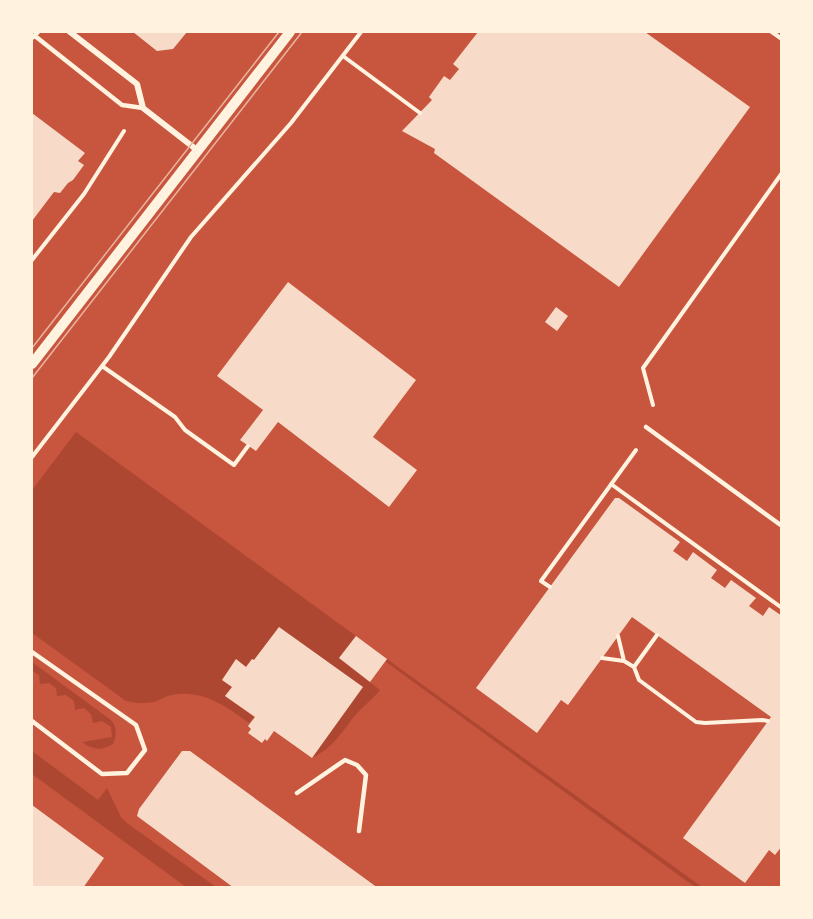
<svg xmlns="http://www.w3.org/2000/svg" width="813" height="919" font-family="'Exo 2',sans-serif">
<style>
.green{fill:#ae4732}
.building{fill:#f7dbc8}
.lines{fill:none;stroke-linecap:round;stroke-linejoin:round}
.path{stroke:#fff3e0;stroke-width:4}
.service{stroke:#fff3e0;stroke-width:4.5}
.minor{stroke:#fff3e0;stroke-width:6}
.tertiary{stroke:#fff3e0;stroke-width:10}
.tram{stroke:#e9b49f;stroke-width:1.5}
</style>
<rect width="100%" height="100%" fill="#c8553d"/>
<!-- green -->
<path class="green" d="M76 432 356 636 339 658 380 690C372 700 361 708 353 718 339 736 333 747 312 758L362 687 279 627 254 660 252 659 246 667 236 660 222 680 232 687 225 696 254 717 249 723C225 706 203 689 172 695 165 696 160 700 154 702 145 704 135 703 126 701L32 633V490Z
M387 659 702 887H695L386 662Z
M32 662 111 720C117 727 117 735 113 744 101 751 93 750 82 742L112 737 111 727 102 721 93 723 91 714 84 708 75 710 74 701 66 695 57 696 56 688 49 683 40 684 39 675 32 671Z
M32 751 98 800 107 788 121 817 127 823 216 887H186L32 774Z"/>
<!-- building -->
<path class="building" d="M133 32H187L173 49 157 51Z
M478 32H645L750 107 619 287 434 153 435 149 402 131 432 100 429 97 444 76 450 80 459 69 453 64Z
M32 113 85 153 78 161 84 165 73 180 68 183 60 193 54 192 32 221Z
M288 282 416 380 373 437 417 470 389 507 278 422 256 451 240 440 263 410 217 376Z
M556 307 568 316 557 331 545 322Z
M615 498H619L680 542 673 551 687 561 693 552 717 570 711 578 725 588 731 580 756 598 749 606 763 616 769 607 782 616V846L775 855 769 850 745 883 683 838 771 717 632 617 568 705 561 700 537 733 476 688Z
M279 627 363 687 312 758 274 731 267 741 265 739 262 743 248 733 251 729 248 726 255 717 225 696 232 687 222 680 236 659 246 667 252 659 254 660Z
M356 636 387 659 370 682 339 658Z
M182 751H190L378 888H234L137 816 139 809Z
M32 805 104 858 83 888H32Z"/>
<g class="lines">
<!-- path -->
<path class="path" d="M343 56 420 113
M32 260 84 194 124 131
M102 366 175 417 185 430 234 465 248 446
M653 405 643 368 782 173
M32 457 109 357 191 237 291 123 361 32
M611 484 782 608
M550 587 541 581 636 450
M618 636 624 661 634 667 639 680 696 722 705 723 762 720 768 721
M602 658 624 661
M634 667 657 635"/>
<!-- service -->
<path class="service" d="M772 32 782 39
M35 36 122 105 143 108
M32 38 38 32
M646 427 782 526
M32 652 136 725 145 750 127 773 102 774 32 721
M297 793 345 760 357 765 366 775 359 831"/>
<!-- minor -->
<path class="minor" d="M70 32 137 84 143 108 197 150"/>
<!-- tertiary -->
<path class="tertiary" d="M32 364 290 32"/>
<!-- tram -->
<path class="tram" d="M32 348 279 32
M32 378 302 32"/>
</g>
<!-- border -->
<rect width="813" height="919" fill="none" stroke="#fff3e0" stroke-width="66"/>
</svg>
